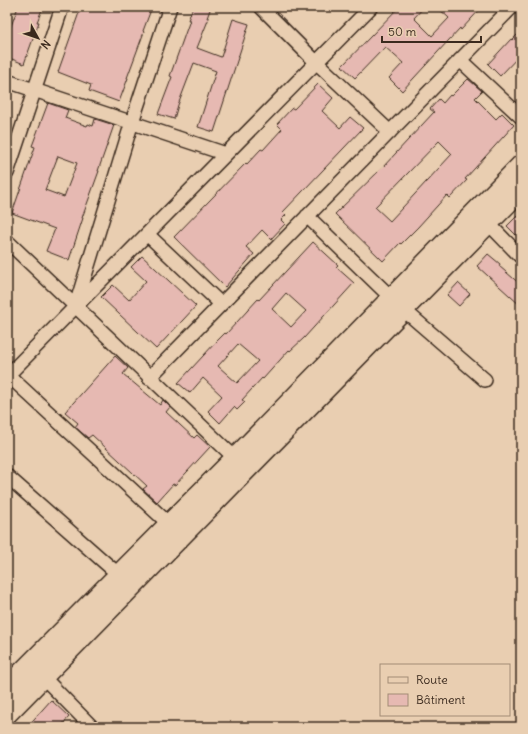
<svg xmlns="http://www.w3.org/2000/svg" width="528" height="734" font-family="Delius,sans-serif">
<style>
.building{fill:#e6b9b2;stroke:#3b2a1e;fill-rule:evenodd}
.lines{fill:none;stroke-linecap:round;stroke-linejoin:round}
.street-casing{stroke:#3b2a1e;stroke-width:16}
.secondary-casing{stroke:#3b2a1e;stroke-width:22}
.street{stroke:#e9ceb1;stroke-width:13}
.secondary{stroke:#e9ceb1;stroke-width:19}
</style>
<rect width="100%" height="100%" fill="#e9ceb1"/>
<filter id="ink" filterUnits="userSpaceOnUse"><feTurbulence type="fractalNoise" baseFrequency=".025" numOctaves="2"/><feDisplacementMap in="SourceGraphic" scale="8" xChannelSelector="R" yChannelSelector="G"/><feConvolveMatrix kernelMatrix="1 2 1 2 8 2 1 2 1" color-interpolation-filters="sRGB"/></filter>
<g filter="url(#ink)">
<!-- building -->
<path class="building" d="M18 7H43L37 22H39L24 64 7 57V37Z
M81 7H152L143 31 144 32 127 78H128L119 102 89 91 91 85 58 72Z
M193 7H211L207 18H209L197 48 221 57 233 19 249 24 214 132 198 127 216 71 194 63 178 105 174 119 158 114 172 77 170 76 190 20H188Z
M399 7H424L414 18 432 36 449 18 437 7H482L461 30 460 28 402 91 389 78 403 63 385 47 355 78 342 66Z
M521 31V54L500 76 488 64 511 39 512 40Z
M468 79 482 91 475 98 496 119 502 113 514 125 465 179 467 180 450 198 447 195 418 227 401 244 400 243 383 261 335 214 383 167 434 112 430 109 439 99 443 103 450 95 451 96ZM439 141 452 154 390 221 375 207Z
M318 84 333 98 322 111 340 128 350 117 363 128 283 212 286 215 281 220 285 224 271 239 262 230 246 247 254 254 225 287 174 237 246 163 247 164 261 149 263 150 282 129 277 124 292 108 294 109Z
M48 103 68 110 65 118 87 126 88 124 93 126 95 119 114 125 98 171H99L82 218H83L69 260 46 251 55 229 12 213 35 147 32 146ZM58 156 77 163 64 197 45 190Z
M521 212V240L507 226Z
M313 242 338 265 336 267 354 283 304 338 290 351 289 350 263 379 262 378 242 400 245 402 237 410 234 407 220 423 208 411 222 396 203 378 190 393 178 383 216 342 225 333 226 334 258 299 259 300ZM286 293 306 311 291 327 272 309ZM238 344 258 361 237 383 218 366Z
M488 254 500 264 499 266 521 285V306L477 266Z
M142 256 196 306 156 349 101 297 113 285 129 300 146 281 131 267Z
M458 283 470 294 459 306 447 295Z
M115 356 128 368 123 374 160 405 163 400 170 407 166 412 194 438 197 435 210 447 175 485 173 484 157 502 143 489 147 486 92 435 88 438 75 427 78 423 65 412Z
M51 700 69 717 60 727H27Z"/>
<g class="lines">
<!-- street casing -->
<g class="street-casing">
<path id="street" d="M261 7 316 62 390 132
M460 60 521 117
M7 81 226 154
M7 173 62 7
M307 216 404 310 485 380
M488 223 521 257
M147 234 221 304
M7 241 235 458
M76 305 132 122 170 7
M8 375 169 524
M7 376 371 7
M149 378 512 7
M7 476 119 575
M43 677 92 727"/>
</g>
<!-- secondary casing -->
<g class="secondary-casing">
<path id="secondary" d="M7 687 169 524 235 458 521 165
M7 714 521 190"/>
</g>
<!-- street -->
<use href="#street" class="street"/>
<!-- secondary -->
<use href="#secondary" class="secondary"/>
</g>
</g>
<!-- margin -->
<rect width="528" height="734" fill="none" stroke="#e9ceb1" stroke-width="24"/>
<rect x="12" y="12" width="504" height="710" fill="none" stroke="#3b2a1e" stroke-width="1.5" filter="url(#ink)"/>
<!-- legend -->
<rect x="380" y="664" width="130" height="52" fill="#e9ceb1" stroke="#a38c76"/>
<rect x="388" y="677" width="20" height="6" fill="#e9ceb1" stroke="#a38c76"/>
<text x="416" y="684" font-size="12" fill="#3b2a1e">Route</text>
<rect x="388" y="694" width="20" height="12" fill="#e6b9b2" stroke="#a38c76"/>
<text x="416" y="704" font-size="12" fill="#3b2a1e">Bâtiment</text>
<!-- north arrow -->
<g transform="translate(38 38) rotate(130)" stroke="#e9ceb1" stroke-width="3" paint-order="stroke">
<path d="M0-3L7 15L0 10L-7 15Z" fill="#3b2a1e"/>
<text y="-6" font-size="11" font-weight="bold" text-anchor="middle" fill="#3b2a1e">N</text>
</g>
<!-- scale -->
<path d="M382 36v6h99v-6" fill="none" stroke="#3b2a1e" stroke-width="2"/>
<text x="388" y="36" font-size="12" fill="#3b2a1e" stroke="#e9ceb1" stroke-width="3" paint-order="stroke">50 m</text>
</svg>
